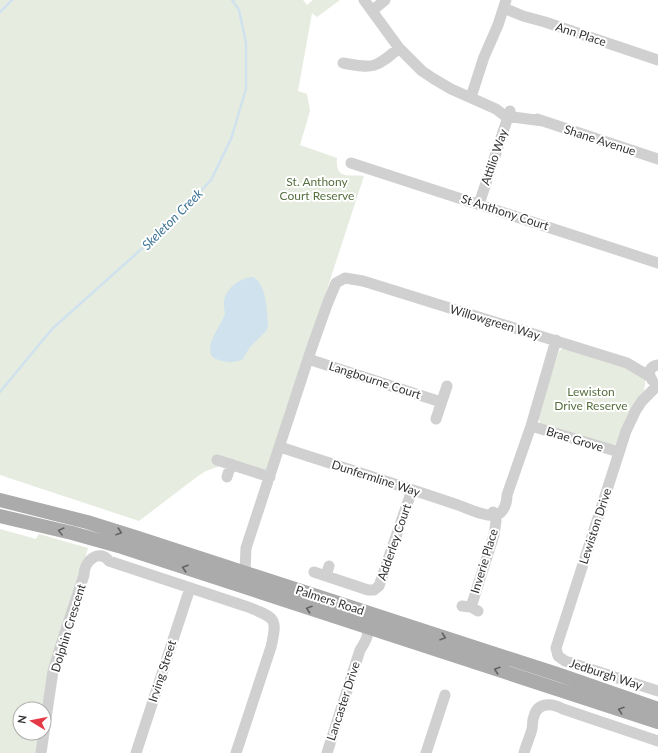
<svg xmlns="http://www.w3.org/2000/svg" width="658" height="753" font-family="Lato,sans-serif">
<style>
.green{fill:#e6ecdf}
.water{fill:#cfe2ee}
.lines{fill:none;stroke-linecap:round;stroke-linejoin:round}
.stream{stroke:#cfe2ee;stroke-width:2.5}
.minor{stroke:#d0d0d0;stroke-width:11}
.major{stroke:#ababab;stroke-width:14}
.oneway{stroke:#636363}
.labels{text-anchor:middle;dominant-baseline:central;stroke-width:4;stroke-linejoin:round;paint-order:stroke}
.street-label{font-size:12px;fill:#333;stroke:#fff}
.park-label{font-size:12px;fill:#56703f;stroke:#fff}
.water-label{font-size:13px;font-style:italic;fill:#3f7597;stroke:#fff}
</style>
<rect width="100%" height="100%" fill="#fff"/>
<!-- green -->
<path class="green" d="M0 0H303L307 5 313 0H340L317 17 312 13 298 91 307 94 310 111 300 145 337 158C335 181 350 174 364 176L269 467 265 470 220 466 206 471 198 476 139 521 0 475Z
M564 348 628 366 646 378 644 391 616 444 613 446 541 424 537 417 559 351Z
M0 529 36 539 39 534 88 548 83 566 44 709H20V733H42L39 753H0Z"/>
<!-- water -->
<path class="water" d="M253 277C267 284 267 312 268 326L267 330 249 348 243 359C234 363 228 363 219 360 198 355 220 327 224 316 226 312 224 311 224 307 222 291 238 278 253 277Z"/>
<g class="lines">
<!-- stream -->
<path class="stream" d="M0 12 12 0
M0 392 52 329 175 219 211 180 231 139 246 89V43L239 10 232 0"/>
<!-- minor -->
<path class="minor" d="M364 0 399 48 422 71 434 79 451 89 496 109 505 116 543 121
M504 8 523 16 545 22 658 60
M372 11 385 0
M343 63C374 69 376 68 399 48
M471 97 484 57 498 25 506 0
M537 119 658 159
M351 163 658 263
M479 204 510 111
M308 359 441 402
M652 380C647 373 650 366 658 365
M658 385 642 401 636 410 626 431 556 648 558 656 565 661 658 691
M436 419 447 386
M531 426 619 452
M280 447C338 466 397 484 455 504 465 507 487 518 496 515 504 513 507 503 507 495L531 426 556 340
M217 460 270 477
M227 477 231 464
M245 572 246 548 312 347 328 302 336 283 345 278 363 281 627 363 649 376
M314 572 368 590H374L379 586 412 490
M326 576 329 566
M462 606 471 607 478 611
M471 607 494 535 496 521 493 512
M41 753 53 671 59 651 84 575C84 561 99 548 109 561L248 607C275 618 278 617 271 647L236 753
M136 753 190 588
M327 753 360 650C366 641 371 632 366 621
M426 753 445 695
M524 753C526 745 530 737 532 729 533 724 532 720 534 716 538 702 552 703 563 709L658 741"/>
<!-- major -->
<path class="major" d="M0 500 87 522 138 538 560 675 658 709
M0 516 72 533 122 547 658 722"/>
</g>
<!-- one-way arrows -->
<defs><path id="oneway-chevron" d="M-2-3.5L2.5 0L-2 3.5" fill="none" stroke-width="1.6" stroke-linecap="round" stroke-linejoin="round"/></defs>
<g class="oneway">
<use href="#oneway-chevron" transform="translate(61 531) rotate(-166)"/>
<use href="#oneway-chevron" transform="translate(119 532) rotate(18)"/>
<use href="#oneway-chevron" transform="translate(185 568) rotate(-162)"/>
<use href="#oneway-chevron" transform="translate(309 609) rotate(-162)"/>
<use href="#oneway-chevron" transform="translate(443 637) rotate(18)"/>
<use href="#oneway-chevron" transform="translate(497 670) rotate(-162)"/>
<use href="#oneway-chevron" transform="translate(621 710) rotate(-162)"/>
</g>
<g class="labels">
<!-- street labels -->
<g class="street-label">
<text transform="translate(581 34) rotate(18)">Ann Place</text>
<text transform="translate(600 140) rotate(18)">Shane Avenue</text>
<text transform="translate(494 157) rotate(-71)">Attilio Way</text>
<text transform="translate(505 212) rotate(18)">St Anthony Court</text>
<text transform="translate(495 322) rotate(17)">Willowgreen Way</text>
<text transform="translate(375 380) rotate(18)">Langbourne Court</text>
<text transform="translate(575 439) rotate(17)">Brae Grove</text>
<text transform="translate(376 478) rotate(18)">Dunfermline Way</text>
<text transform="translate(595 526) rotate(-72)">Lewiston Drive</text>
<text transform="translate(394 542) rotate(-71)">Adderley Court</text>
<text transform="translate(484 561) rotate(-73)">Inverie Place</text>
<text transform="translate(330 600) rotate(18)">Palmers Road</text>
<text transform="translate(68 628) rotate(-73)">Dolphin Crescent</text>
<text transform="translate(162 671) rotate(-72)">Irving Street</text>
<text transform="translate(606 674) rotate(18)">Jedburgh Way</text>
<text transform="translate(343 701) rotate(-72)">Lancaster Drive</text>
</g>
<!-- park labels -->
<g class="park-label">
<text x="317" y="181">St. Anthony<tspan x="317" dy="14">Court Reserve</tspan></text>
<text x="591" y="391">Lewiston<tspan x="591" dy="14">Drive Reserve</tspan></text>
</g>
<!-- water labels -->
<g class="water-label">
<text transform="translate(172 219) rotate(-45)">Skeleton Creek</text>
</g>
</g>
<!-- north arrow -->
<g transform="translate(32 721) rotate(280)"><circle r="19" fill="#ffffff" stroke="#adadad"/>
<path d="M0-3L7 15L0 10L-7 15Z" fill="#e63946"/>
<text y="-6" font-size="11" font-weight="bold" text-anchor="middle" fill="#333333">N</text>
</g>
</svg>
